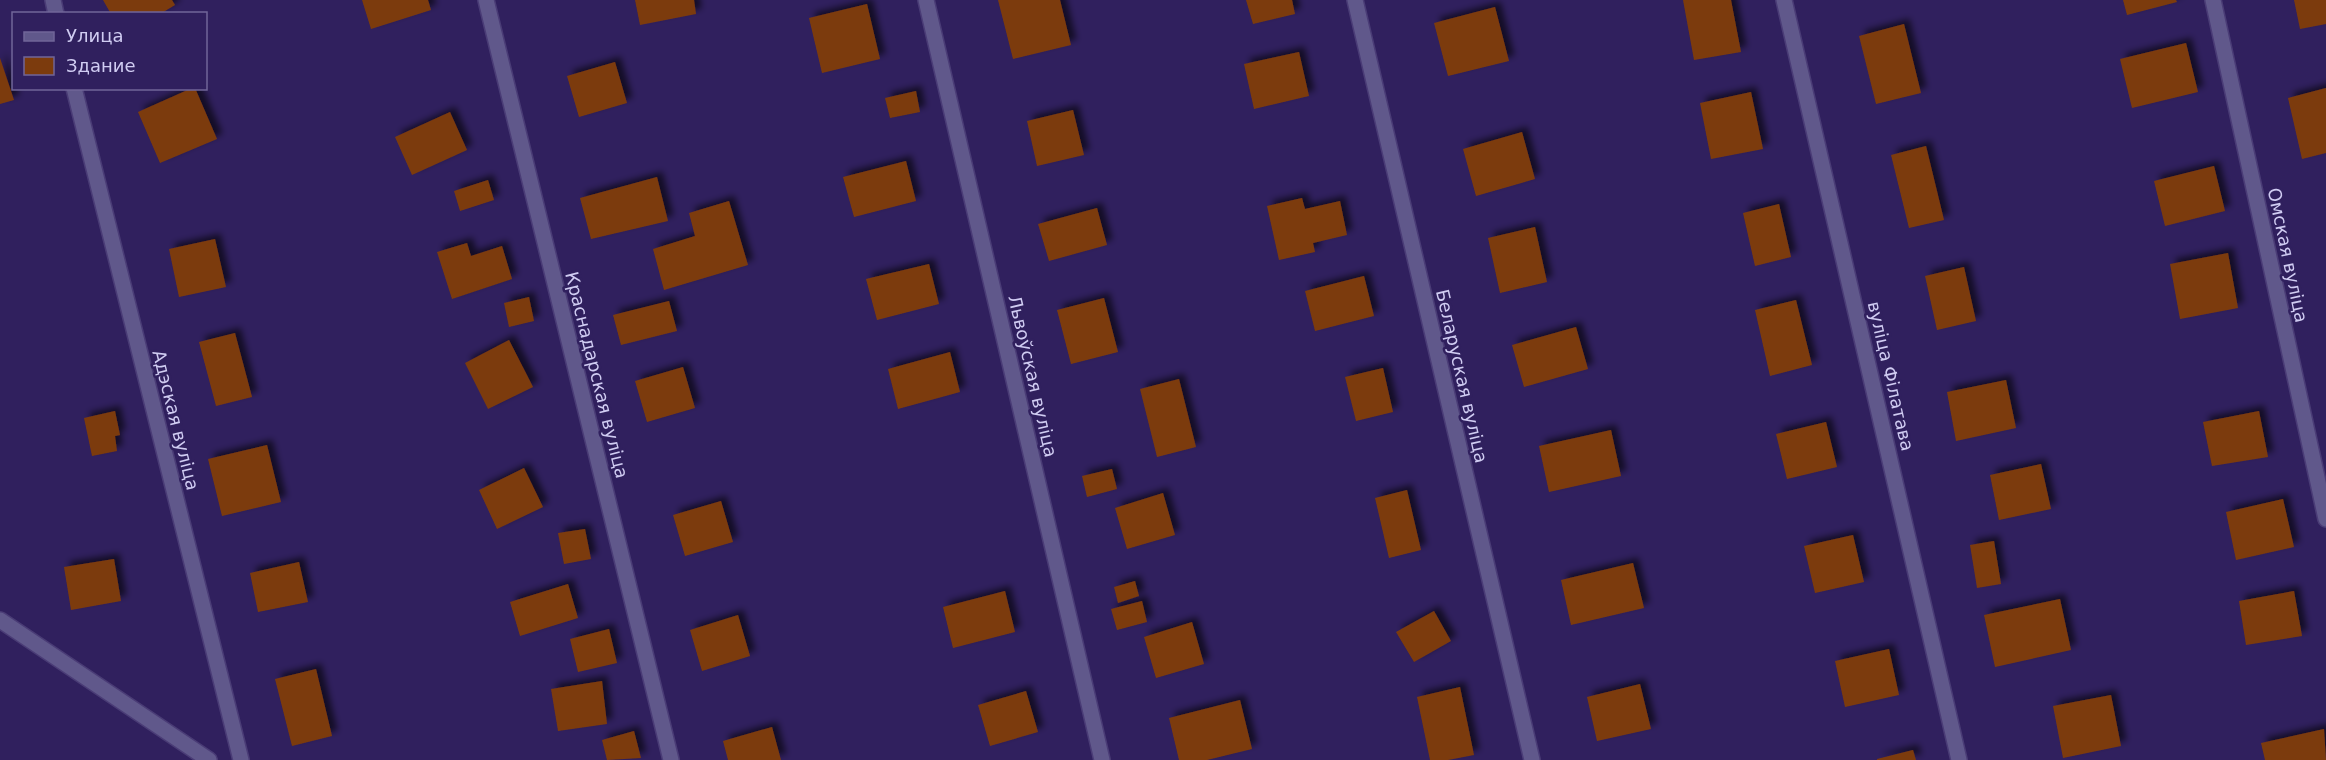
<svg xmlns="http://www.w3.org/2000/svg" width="2326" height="760" font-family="'DejaVu Sans',sans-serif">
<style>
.building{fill:#7c3b0d;filter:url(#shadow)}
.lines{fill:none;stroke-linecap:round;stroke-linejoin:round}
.service-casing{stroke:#4a3c76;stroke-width:18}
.minor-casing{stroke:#4a3c76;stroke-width:18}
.service{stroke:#60588b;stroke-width:15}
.minor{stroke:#60588b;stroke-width:15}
.labels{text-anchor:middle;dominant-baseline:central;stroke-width:5;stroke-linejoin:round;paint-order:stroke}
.street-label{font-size:18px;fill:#d0ccf2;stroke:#30205e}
</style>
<defs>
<filter id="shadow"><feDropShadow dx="5.5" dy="-5.5" stdDeviation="3" flood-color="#0009"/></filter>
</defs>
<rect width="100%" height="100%" fill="#30205e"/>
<!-- building -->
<path class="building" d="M103 0H172L175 5 160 14H111Z
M362 0H428L431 10 371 29Z
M635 0H694L696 14 640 25Z
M998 0H1060L1071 45 1013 59Z
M1246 0H1292L1295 14 1253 24Z
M1683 0H1731L1741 52 1694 60Z
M2123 0H2176L2177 2 2127 15Z
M2294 0H2326V24L2300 29Z
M867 4 880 59 822 73 809 18Z
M1495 7 1509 61 1448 76 1434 23Z
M1904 24 1921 93 1876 104 1859 36Z
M2186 43 2198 92 2132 108 2120 59Z
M1299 52 1309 96 1254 109 1244 64Z
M0 58 14 100 0 104Z
M615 62 627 103 579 117 567 76Z
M192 88H195L217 139 160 163 138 112Z
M2326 88V153L2302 159 2288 98Z
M916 91 920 112 890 118 885 98Z
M1751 92 1763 149 1711 159 1700 103Z
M1073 110 1084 155 1037 166 1027 121Z
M450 112 467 150 412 175 395 137Z
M1522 132 1535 179 1476 196 1463 149Z
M1926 146 1944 220 1909 228 1891 155Z
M906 161 916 201 854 217 843 177Z
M2214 166 2225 211 2165 226 2154 181Z
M657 177 668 221 591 239 580 198Z
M488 180 494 200 460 211 454 191Z
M1302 198 1305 209 1340 201 1347 235 1313 243 1315 252 1279 260 1267 206Z
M729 201 748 265 664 290 653 249 695 236 689 213Z
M1779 204 1791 257 1755 266 1743 213Z
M1097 208 1107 245 1049 261 1038 224Z
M1535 227 1547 282 1500 293 1488 238Z
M215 239 226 287 179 297 169 249Z
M467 243 471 256 502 246 512 279 452 299 437 252Z
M2228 253 2238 308 2180 319 2170 264Z
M929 264 939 304 877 320 866 279Z
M1964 267 1976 321 1937 330 1925 276Z
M1364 276 1374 316 1315 331 1305 291Z
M529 297 534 321 509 327 504 303Z
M1104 298 1118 352 1071 364 1057 310Z
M1796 300 1812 365 1770 376 1755 310Z
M669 301 677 331 621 345 613 315Z
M1576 327 1588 369 1524 387 1512 345Z
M235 333 252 397 216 406 199 342Z
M509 340 533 387 488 409 465 363Z
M950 352 960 392 898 409 888 369Z
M683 367 695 408 647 422 635 381Z
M1383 368 1393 412 1356 421 1345 377Z
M1179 379 1196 447 1157 457 1140 389Z
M2006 380 2016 428 1956 441 1947 392Z
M115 411 120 435 115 436 117 451 92 456 84 418Z
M2259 411 2268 457 2212 466 2203 422Z
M1826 422 1837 467 1787 479 1776 434Z
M1611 430 1621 476 1549 492 1539 446Z
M267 445 281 502 222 516 208 459Z
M2041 464 2051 509 1999 520 1990 475Z
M524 468 543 507 497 529 479 490Z
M1112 469 1117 489 1087 497 1082 476Z
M1407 490 1421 550 1389 558 1375 498Z
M1163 493 1175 535 1127 549 1115 508Z
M2283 499 2294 547 2236 560 2226 512Z
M721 501 733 542 685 556 673 515Z
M585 529 591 559 564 564 558 533Z
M1853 535 1864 582 1815 593 1804 546Z
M1994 541 2001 584 1977 588 1970 545Z
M114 559 121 601 71 610 64 567Z
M299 562 308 602 258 612 250 573Z
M1633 563 1644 608 1571 625 1561 580Z
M1135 581 1139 596 1118 603 1114 587Z
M568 584 578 618 520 636 510 602Z
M1005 591 1015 632 953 648 943 607Z
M2294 591 2302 636 2246 645 2239 601Z
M2060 599 2071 650 1995 667 1984 615Z
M1142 601 1147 622 1117 630 1111 609Z
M1434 611 1451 641 1414 662 1396 632Z
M738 615 750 656 702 671 690 630Z
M1192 622 1204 664 1156 678 1144 637Z
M609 629 617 663 578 672 570 639Z
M1889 649 1899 695 1845 707 1835 661Z
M316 669 332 736 292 746 275 679Z
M602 681 607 724 558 731 551 689Z
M1640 684 1651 729 1597 741 1587 697Z
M1460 687 1474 755 1448 760H1430L1417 697Z
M1026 691 1038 732 990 746 978 705Z
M2111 695 2121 746 2063 758 2053 706Z
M1240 700 1252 749 1207 760H1179L1169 718Z
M772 727 781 760H728L723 741Z
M2324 729 2326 760H2265L2261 743Z
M634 731 641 758 607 760 602 740Z
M1913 750 1916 760H1877V759Z"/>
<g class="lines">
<!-- service casing -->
<g class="service-casing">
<path id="service" d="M0 620 209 760"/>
</g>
<!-- minor casing -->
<g class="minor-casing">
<path id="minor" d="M53 0 56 14
M486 0 671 760
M926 0 1102 760
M1355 0 1532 760
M1784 0 1959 760
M2213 0 2326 519
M74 88 241 760"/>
</g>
<!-- service -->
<use href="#service" class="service"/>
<!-- minor -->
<use href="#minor" class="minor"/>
</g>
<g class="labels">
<!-- street labels -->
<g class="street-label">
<text transform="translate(2288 255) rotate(78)">Омская вуліца</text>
<text transform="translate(597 375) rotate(76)">Краснадарская вуліца</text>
<text transform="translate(1033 376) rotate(77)">Львоўская вуліца</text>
<text transform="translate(1462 376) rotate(77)">Беларуская вуліца</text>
<text transform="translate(1891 376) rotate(77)">вуліца Філатава</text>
<text transform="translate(176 420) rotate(76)">Адэская вуліца</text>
</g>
</g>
<!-- legend -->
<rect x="12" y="12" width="195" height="78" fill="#30205e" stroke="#706599" stroke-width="1.5"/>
<rect x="24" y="32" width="30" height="9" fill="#60588b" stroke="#706599" stroke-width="1.5"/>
<text x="66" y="42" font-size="18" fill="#d0ccf2">Улица</text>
<rect x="24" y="57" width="30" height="18" fill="#7c3b0d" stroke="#706599" stroke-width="1.5"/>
<text x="66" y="72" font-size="18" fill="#d0ccf2">Здание</text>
</svg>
